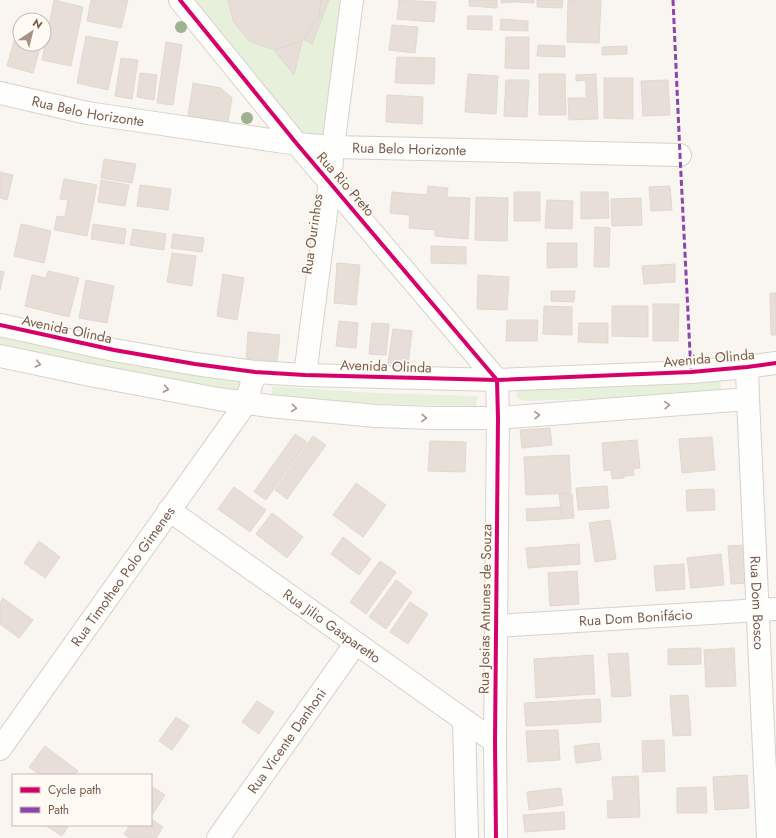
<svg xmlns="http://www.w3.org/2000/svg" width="776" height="838" font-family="Jost,sans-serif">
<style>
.green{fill:#e7f0db}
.building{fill:#e6ded7;stroke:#e2d8d2}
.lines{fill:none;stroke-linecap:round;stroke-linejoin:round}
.street-casing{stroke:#d7d1cb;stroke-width:24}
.secondary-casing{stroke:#d9d2cb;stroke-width:24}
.street{stroke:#fefefd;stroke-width:22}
.secondary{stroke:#fefefd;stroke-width:22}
.quiet{stroke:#8e44ad;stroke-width:3;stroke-dasharray:6 3;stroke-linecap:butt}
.cycleway-casing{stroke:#fffaf3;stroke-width:6}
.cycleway{stroke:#d6006c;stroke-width:4}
.tree{fill:#9eb190}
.oneway{stroke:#a8958b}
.labels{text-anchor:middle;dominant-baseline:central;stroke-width:3;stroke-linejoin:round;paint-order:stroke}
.street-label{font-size:14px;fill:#7a5c4d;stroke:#fffaf3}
</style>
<rect width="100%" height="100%" fill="#f9f5f0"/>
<!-- green -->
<path class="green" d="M185 0H341L332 126 320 139 299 137Z
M0 337 50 348 244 383 242 394 0 348Z
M718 381 721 384V390L648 397 524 401 517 398V389C584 386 651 385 718 381Z
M272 386 374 393 477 396 476 406 374 404 272 395Z"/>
<!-- building -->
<path class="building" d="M54 0 83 7 71 66 42 60Z
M91 0H128L121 28 87 21Z
M228 0H321L319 17 302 41 274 50 249 41 233 21Z
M321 0H329L312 44 303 39 319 17Z
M399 0 436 2 434 22 397 19Z
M469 0H497V8L469 6Z
M501 0H534V3L513 2 501 3Z
M537 0H563L562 8 537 7Z
M568 0H601L599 43 567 42Z
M468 16H492V30L467 29Z
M501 19 528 21V31L500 30Z
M19 23 20 44H41L33 73 7 66Z
M392 25 418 27 415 53 389 50Z
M86 36 118 42 108 90 77 83Z
M506 37H529V69L505 68Z
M302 41 294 75 274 50Z
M166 42 182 45 173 105 157 103Z
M538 45 565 46V57L537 56Z
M627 46V54L602 55V47Z
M397 57 435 58 434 84 395 83Z
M121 58 138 60 132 99 115 96Z
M140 73 157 75 154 100 137 97Z
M468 74 498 76 496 114 465 112Z
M539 74H565L566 115H539Z
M596 74 598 119 569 120 568 98H586V80L576 81V75Z
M604 78H633V119L604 118Z
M506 80H529L527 117 504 116Z
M668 80 670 115 643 116 641 81Z
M193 83 221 88 232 98 228 122 188 116Z
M387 95 423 97 422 124 386 122Z
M104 159 136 164 132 183 101 178Z
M0 172 13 175 7 200 0 198Z
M64 179 97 185 87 236 54 230 57 216 65 217 68 200 60 199Z
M101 180 129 185 125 206 98 202Z
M140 185 171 189 168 210 137 206Z
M428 186 448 188 447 197 470 198 468 239 435 236V230L409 228 410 215 390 213 392 192 427 195Z
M670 186 672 210 651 211 649 187Z
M514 192H540V221H514Z
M581 192H608L609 218 581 219Z
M476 197 508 198 507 241 475 240Z
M641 198 642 225 612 226 611 199Z
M547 200 573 201 572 229 545 228Z
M21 224 51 231 44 263 14 256Z
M93 224 126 229 124 244 91 239Z
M595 227 610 228 609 267H594Z
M133 229 166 234 164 250 130 245Z
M173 234 204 238 202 252 171 248Z
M547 243H577V267L547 268Z
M431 246 466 247V264L431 263Z
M172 253 196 256 192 286 167 282Z
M337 263 360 265 356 305 334 303Z
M675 264V282L644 284 642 266Z
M0 271 4 272 0 290Z
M48 271 79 278 69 317 25 306 32 275 46 278Z
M223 274 244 278 237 320 217 316Z
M478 275 509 277 507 310 477 309Z
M86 280 114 286 107 323 79 318Z
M551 291H575L574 302 551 301Z
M770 293H776V335H771Z
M653 304H679L678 341H653Z
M544 306 572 307V335L543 334Z
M612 306H648V337L612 336Z
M507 320H538L537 341H506Z
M339 321 358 323 356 348 336 346Z
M372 323 389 324 386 355 369 354Z
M579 323H608V343L578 342Z
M393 329 412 331 408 365 388 363Z
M248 332 280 335 277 362 246 358Z
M550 428 552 445 522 448 520 430Z
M295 434 307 442 266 500 254 492Z
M313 436 326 445 287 499 275 490Z
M712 437 715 470 682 473 679 439Z
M637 440 640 468 633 469 634 475 624 476V478L612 479 611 470 604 471 602 443Z
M430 441 466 442 465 472 428 471Z
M569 455 571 493 526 495 524 457Z
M356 483 386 505 363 537 333 515Z
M607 486 609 508 578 510 576 488Z
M234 487 266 510 250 532 218 509Z
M714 489 715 510 687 511 686 490Z
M559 494H572L574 518 562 519Z
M561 507 562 519 527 521 526 509Z
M272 513 303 537 287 558 256 534Z
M610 520 616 559 595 562 589 523Z
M343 537 371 559 359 575 331 554Z
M39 541 60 557 45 578 24 563Z
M579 544 580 564 528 568 526 548Z
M746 545 749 583 731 584 728 546Z
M721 554 724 585 691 588 687 558Z
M380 561 396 572 366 614 350 602Z
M684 564 685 589 656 591 654 566Z
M577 571 579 604 550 606 548 573Z
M396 580 412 592 386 629 369 617Z
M3 598 33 620 19 638 0 624V603Z
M410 602 428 614 408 644 390 632Z
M701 648V664L668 665V649Z
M734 648 736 686 706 687 704 650Z
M628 653 631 696 612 697 608 654Z
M593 655 595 694 536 698 534 659Z
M688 695 691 735 673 736 670 696Z
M600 699 601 722 526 726 524 703Z
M257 701 274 712 259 734 242 722Z
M176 717 189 726 172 750 159 741Z
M558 730 560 760 528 762 526 731Z
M664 740 665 771 643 772 642 741Z
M599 743 601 760 576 763 574 746Z
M45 746 78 771 75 775H40L29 767Z
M747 775 749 808 715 810 713 777Z
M638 776 640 817 608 818 607 801 614 800 612 777Z
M151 786 165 795 153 814 151 813Z
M706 787 707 813H677V788Z
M561 788 563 805 529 810 527 792Z
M564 812 565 829 525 832 523 815Z
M151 819 163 827 156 838H129L124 834 130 825H151Z
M45 825H69L62 836Z"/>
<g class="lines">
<!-- street casing -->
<g class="street-casing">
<g id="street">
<path d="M180 0 297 144 497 380 498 418"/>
<path id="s1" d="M0 93 87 113 297 144 333 147 680 155"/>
<path d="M305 375 330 182 333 147 352 0"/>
<path id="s2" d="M748 399 768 838"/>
<path id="s3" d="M169 510 495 742"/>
<path id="s4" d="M496 626 776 609"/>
<path d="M464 720 467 838"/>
<path id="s5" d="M0 749 246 403 255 372"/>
<path id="s6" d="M218 838 356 643"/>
</g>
</g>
<!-- secondary casing -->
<g class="secondary-casing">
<path id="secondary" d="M0 325 114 350 195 364 255 372 305 375 497 380 691 372 747 367 776 363
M0 356 90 375 218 399 269 406 376 416 433 418H498L748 399 747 367
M496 838 495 742 498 418"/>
</g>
<!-- street -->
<use href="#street" class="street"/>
<!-- secondary -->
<use href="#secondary" class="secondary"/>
<!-- quiet -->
<path class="quiet" d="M673 0 680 155 691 372"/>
<!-- cycleway casing -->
<g class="cycleway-casing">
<path id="cycleway" d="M180 0 297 144 497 380 498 418 495 742 496 838
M0 325 114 350 195 364 255 372 305 375 497 380 691 372 747 367 776 363"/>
</g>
<!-- cycleway -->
<use href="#cycleway" class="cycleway"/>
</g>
<!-- trees -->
<g class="tree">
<circle cx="181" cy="27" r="6"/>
<circle cx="247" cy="118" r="6"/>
</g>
<!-- one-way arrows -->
<defs><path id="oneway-chevron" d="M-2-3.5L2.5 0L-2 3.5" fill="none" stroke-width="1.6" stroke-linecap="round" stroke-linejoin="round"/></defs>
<g class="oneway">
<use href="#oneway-chevron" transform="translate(38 364) rotate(12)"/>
<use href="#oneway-chevron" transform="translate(166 389) rotate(11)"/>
<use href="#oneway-chevron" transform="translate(667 405) rotate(-4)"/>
<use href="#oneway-chevron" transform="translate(294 408) rotate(5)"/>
<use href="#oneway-chevron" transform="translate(537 415) rotate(-4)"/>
<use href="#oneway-chevron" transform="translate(424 418) rotate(2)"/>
</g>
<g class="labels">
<!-- street labels -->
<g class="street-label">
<text stroke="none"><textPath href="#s1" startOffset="90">Rua Belo Horizonte</textPath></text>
<text stroke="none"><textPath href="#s1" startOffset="414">Rua Belo Horizonte</textPath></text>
<text transform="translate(346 184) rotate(49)">Rua Rio Preto</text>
<text transform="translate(312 234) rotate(-82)">Rua Ourinhos</text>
<text transform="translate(67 329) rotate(12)">Avenida Olinda</text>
<text transform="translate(709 358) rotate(-5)">Avenida Olinda</text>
<text transform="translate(386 366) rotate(2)">Avenida Olinda</text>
<text stroke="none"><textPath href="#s5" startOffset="212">Rua Timotheo Polo Gimenes</textPath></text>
<text stroke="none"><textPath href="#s2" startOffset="204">Rua Dom Bosco</textPath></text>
<text transform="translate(485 609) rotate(-89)">Rua Josias Antunes de Souza</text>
<text stroke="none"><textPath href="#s4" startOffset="140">Rua Dom Bonifácio</textPath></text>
<text stroke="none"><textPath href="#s3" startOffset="200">Rua Jilio Gasparetto</textPath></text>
<text stroke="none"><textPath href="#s6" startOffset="119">Rua Vicente Danhoni</textPath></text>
</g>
</g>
<!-- legend -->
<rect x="12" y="774" width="140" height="52" fill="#fffaf3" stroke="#cabbb1"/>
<rect x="20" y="787" width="20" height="6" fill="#d6006c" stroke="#cabbb1"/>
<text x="48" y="794" font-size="12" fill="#7a5c4d">Cycle path</text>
<rect x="20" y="807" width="20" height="6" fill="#8e44ad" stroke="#cabbb1"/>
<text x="48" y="814" font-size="12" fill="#7a5c4d">Path</text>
<!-- north arrow -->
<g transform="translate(32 32) rotate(35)"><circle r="19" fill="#fffaf3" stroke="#cabbb1"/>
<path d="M0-3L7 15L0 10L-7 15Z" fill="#a69286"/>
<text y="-6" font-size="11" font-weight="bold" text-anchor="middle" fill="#7a5c4d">N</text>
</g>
</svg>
